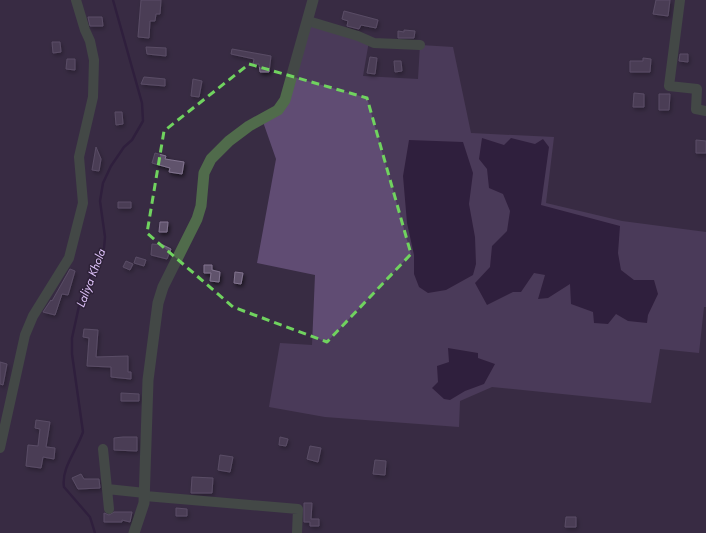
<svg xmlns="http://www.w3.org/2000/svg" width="706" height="533" font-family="Jost,sans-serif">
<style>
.green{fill:#604c73}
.water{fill:#251035}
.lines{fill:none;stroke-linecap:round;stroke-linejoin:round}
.stream{stroke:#251035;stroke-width:2.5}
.building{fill:#60536c;stroke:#82748f;filter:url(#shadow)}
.minor{stroke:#506b4b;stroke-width:10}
.tertiary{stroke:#506b4b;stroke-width:11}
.marked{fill:none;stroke:#70d35f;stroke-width:3;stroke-dasharray:8 5;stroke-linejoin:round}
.labels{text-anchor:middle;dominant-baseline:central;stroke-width:3;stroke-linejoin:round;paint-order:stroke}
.water-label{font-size:12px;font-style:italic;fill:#dfc3fa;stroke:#2e2238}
</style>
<defs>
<filter id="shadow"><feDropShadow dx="1.5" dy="2.5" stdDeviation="2" flood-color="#0009"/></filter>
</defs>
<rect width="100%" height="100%" fill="#382c43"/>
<!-- green -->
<path class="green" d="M308 21 369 41 363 76 418 79 420 45 453 47 471 133 554 137 546 203 622 221 706 232V307H704L699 353 660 349 651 403 492 387 460 401 459 427 325 417 269 407 280 343 312 345 315 275 257 263 276 159 262 119 278 110Z"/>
<!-- water -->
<path class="water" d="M482 138 504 145 511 138 535 144 543 139 549 147 541 205 620 226 618 253 621 270 634 280H654L658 294 648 315 647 323 628 321 616 314 608 324 594 323 593 312 571 304 570 284 548 298 538 299 545 275 534 273 521 292H513L487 305 475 283 490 267 492 246 507 231 510 211 503 194 489 188 487 169 479 159Z
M409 140 463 142 473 173 469 204 475 237 476 264 473 275 446 290 428 293 419 287 414 274V255L407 223 403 176Z
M448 348 478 353V358L495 364 484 384 465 391 450 400 444 399 432 388 438 382 437 366 449 362Z"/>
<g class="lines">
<!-- stream -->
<path class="stream" d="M95 533 90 517 64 487C61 468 77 450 83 432L72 354V338L81 297 104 248 105 237 100 201 103 183 111 166 124 147 132 140 143 121 142 103 113 0"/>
</g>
<!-- building -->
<path class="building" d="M141 0H161L160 14H156L155 21H150L149 38 138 37Z
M656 0H670L668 16 653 14Z
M344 11 378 20 376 28 361 25 359 29 347 26 348 21 342 19Z
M88 17H102L103 26H90Z
M404 30 415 31 414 38H398V31L404 32Z
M52 42H60L61 52 53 53Z
M146 47 166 48V56L147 54Z
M232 49 271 56 269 72H260L259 64H253L254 59 231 54Z
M680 54H688V62L679 61Z
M370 57 377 58 375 74 367 73Z
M643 58 651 59 650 72H630V61H643Z
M67 59H75V70L66 69Z
M394 61H401L402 71 395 72Z
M144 77 165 79V86L141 84Z
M193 79 202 81 199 97 191 96Z
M634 93 644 94V107H633Z
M659 94H670L669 110H659Z
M115 112H122L123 124 116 125Z
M696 140 706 141V153H696Z
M96 147 101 159 99 171 92 170Z
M155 153 166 156 165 159 184 162 182 174 169 172 170 168 152 163Z
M118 202H131V208H118Z
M160 222H168L167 232H159Z
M152 244 163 245 171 249 167 259 151 255Z
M136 257 146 260 144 266 134 263Z
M126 261 133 264 130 270 123 267Z
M204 265H212V270L220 272 219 282 210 281 211 273H204Z
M70 269 75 271 68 295 62 294 55 315 43 312 51 300 52 301Z
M235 272 243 273 241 284 234 283Z
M84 329 98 330 96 357 128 356V372H131V379L111 377V367L87 366 89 338 83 337Z
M0 362 7 364 3 385 0 384Z
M121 393 139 394V401H121Z
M36 420 50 422 46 447 55 448 54 459 43 457 41 468 26 466 28 445 38 446 40 429 35 428Z
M123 437H137V451L114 450V438Z
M280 437 288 439 286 446 279 445Z
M310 446 321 448 318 462 307 459Z
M220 455 233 457 230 472 218 470Z
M375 460 386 461 385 475 373 474Z
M81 474 84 479H99L100 488 78 489 72 478Z
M192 477 213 478 212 493H191Z
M304 503H312L311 519H319V526H310V522H304Z
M176 508 187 509V516H176Z
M114 512H132L130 522 122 520V522H104V513L109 515Z
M566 517H576V527H565Z"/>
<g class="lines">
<!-- minor -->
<path class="minor" d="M680 0 669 86 697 89 696 109 706 111
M308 21 358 36 374 43 420 45
M0 448 25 335 33 316 69 258 83 203 79 157 93 97 94 60 90 41 85 30 76 0
M103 449 109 509
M107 489 145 493
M145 496 298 509 297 533"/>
<!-- tertiary -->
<path class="tertiary" d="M134 533 144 503 148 380 158 303 163 287 197 219 201 206 204 173 211 159 229 141 249 126 278 110 285 100 313 0"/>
</g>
<!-- marked area -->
<path d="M0 0H706V533H0ZM249 64 367 98 411 254 327 342 233 307 147 233 164 131Z" fill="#382c43" fill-opacity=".55" fill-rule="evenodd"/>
<path class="marked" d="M249 64 367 98 411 254 327 342 233 307 147 233 164 131Z"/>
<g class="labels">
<!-- water labels -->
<g class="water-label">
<text transform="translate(91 278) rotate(-69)">Laliya Khola</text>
</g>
</g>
</svg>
